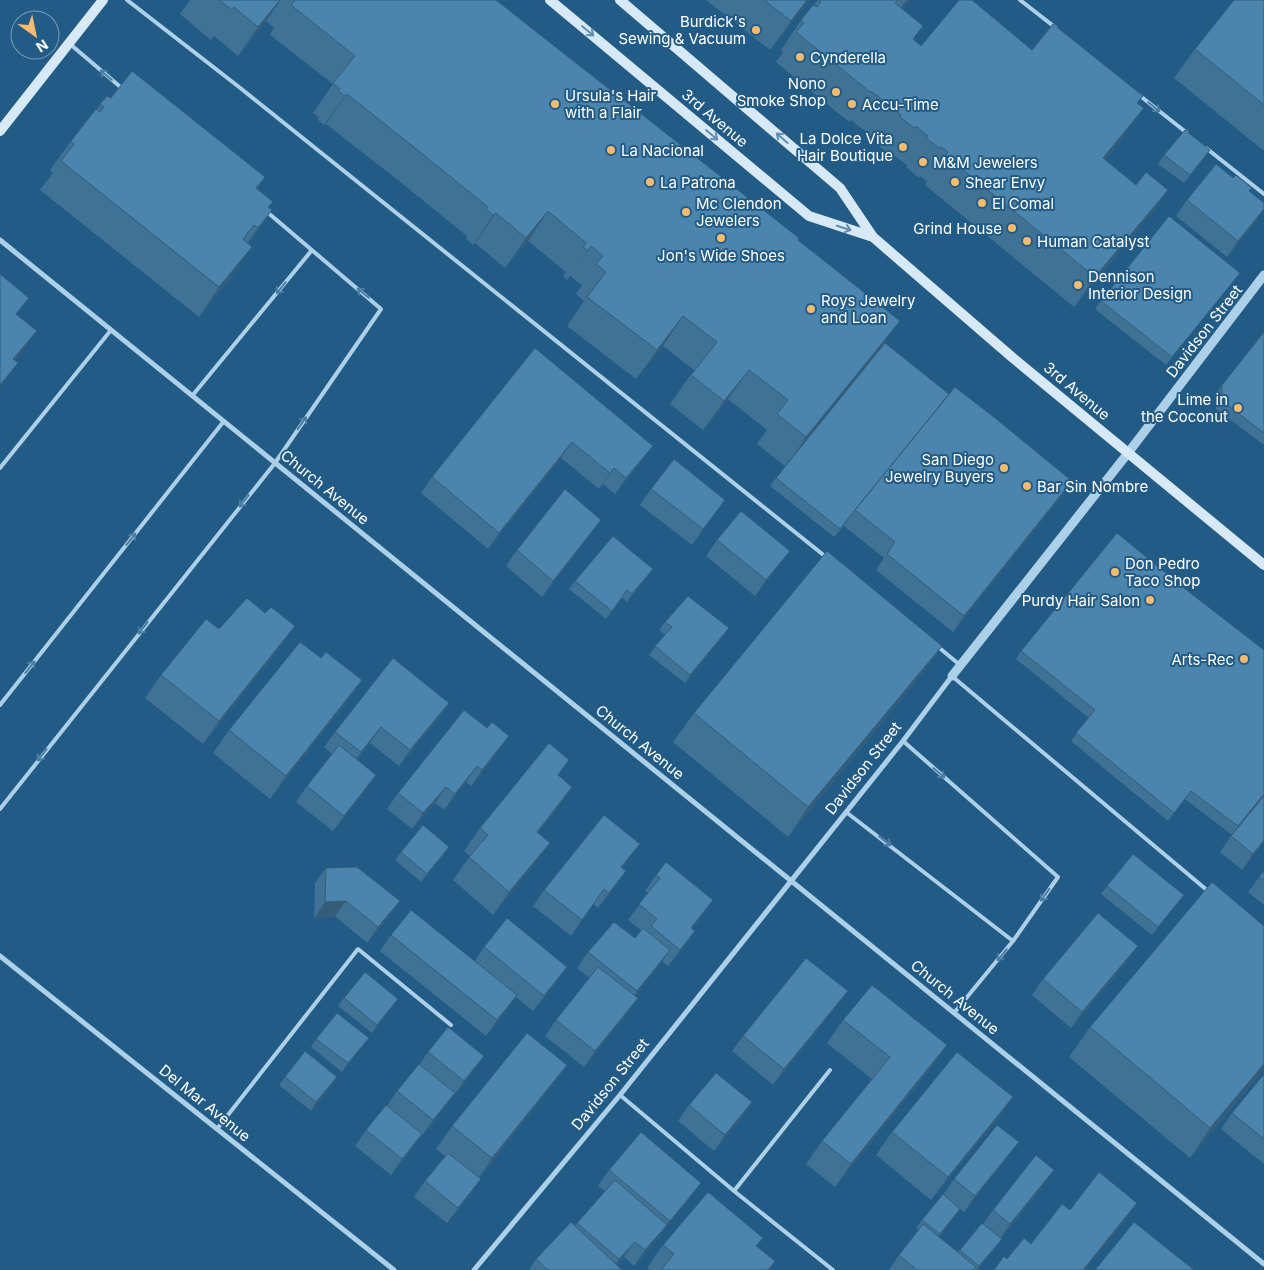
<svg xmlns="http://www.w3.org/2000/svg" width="1264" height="1270" font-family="Inter,sans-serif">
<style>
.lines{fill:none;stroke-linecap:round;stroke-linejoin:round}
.service{stroke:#add0e9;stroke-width:4}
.minor{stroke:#add0e9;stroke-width:5}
.tertiary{stroke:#add0e9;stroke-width:9}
.secondary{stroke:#d7e9f7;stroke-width:10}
.wall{fill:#407296}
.shaded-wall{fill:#345d7a}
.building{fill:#4b85ae;stroke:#345d7a}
.oneway{stroke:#618dae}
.oneway2{stroke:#4c7ea4}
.poi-dot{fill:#f5bc6f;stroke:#225b86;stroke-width:2}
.labels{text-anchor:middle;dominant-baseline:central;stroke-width:4;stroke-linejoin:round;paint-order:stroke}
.poi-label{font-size:15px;fill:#fff;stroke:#225b86;text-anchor:start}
.street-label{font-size:15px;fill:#fff;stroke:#225b86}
</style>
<rect width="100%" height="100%" fill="#225b86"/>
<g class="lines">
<!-- service -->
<path class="service" d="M127 0 239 87 826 557
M1020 0 1056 28
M70 44 124 90
M1139 95 1187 133
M1206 148 1264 194
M192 396 312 250
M0 468 111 330
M937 646 960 665
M953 677 1208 891
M0 705 224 421
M903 741 1058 877 1013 941
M0 809 275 463 381 309 266 211
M846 812 1013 941 954 1013
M620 1095 734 1191 833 1270
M217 1129 358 949 451 1025
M734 1191 830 1070"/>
<!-- minor -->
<path class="minor" d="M0 240 1264 1264
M0 956 394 1270
M474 1270 620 1095 903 741 952 676"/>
<!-- tertiary -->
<path class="tertiary" d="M952 676 1128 453 1264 275"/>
<!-- secondary -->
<path class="secondary" d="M550 0 809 216 873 237
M620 0 840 188 873 237 1013 358 1264 565
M0 131 103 0"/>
</g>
<!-- wall -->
<path class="wall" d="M190 0H496L798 240 885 343 949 394 1072 481 1061 497 953 632 876 570 884 558 844 526 834 537 770 486 785 466 757 444 767 430 728 399 703 430 670 404 694 370 663 346 636 379 567 326 584 301 576 294 582 285 570 276 567 280 563 276 566 272 528 241 505 268 475 243 473 245 466 239 467 236 394 177 326 124 324 125 318 120 319 118 313 113 333 84 270 35 274 28 266 21 238 56 214 36 211 40 180 14Z
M706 0H810L770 50Z
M818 0H910L903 9 923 26 913 39 921 46 1032 50 1138 103 1123 137 1105 160 1136 185 1168 190 1147 219 1074 307 925 185 927 182 920 176 919 178 906 167 907 165 895 156 894 158 879 146 881 144 851 120 849 122 776 62 783 52 781 50 801 20Z
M1264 0V151L1174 78 1195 49Z
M107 96 111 98 265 177 257 189 269 207 272 210 248 244 232 276 199 317 40 190 53 173 50 170 71 141Z
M1164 155 1205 158 1184 183 1158 164Z
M1233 178 1252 188 1249 191 1256 221 1227 257 1176 216 1187 200Z
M1240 273 1166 365 1095 309 1101 301Z
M1264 332V445L1216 409V393Z
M535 348 642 461 615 494 603 484 599 489 561 458 488 549 421 493 432 477Z
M651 489 714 515 692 545 640 505Z
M601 520 590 535 542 597 506 566 517 550Z
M717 540 778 566 755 596 706 556Z
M653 569 627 602 622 598 606 619 569 589 575 581Z
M1189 592 1264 650V795L1232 835 1185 799 1168 821 1071 741 1089 718 1016 659 1021 651Z
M265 613 279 649 203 744 145 698 161 675 219 629Z
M665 622 723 636 685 683 649 655 665 635 659 630Z
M942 646 921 675 788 837 673 742 694 713Z
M321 658 362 680 346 703 270 799 213 753 229 730Z
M449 703 438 719 399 766 370 743 357 760 376 775 365 791 333 831 296 802 307 786 332 754 324 747 335 732Z
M498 752 471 786 466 782 444 810 435 803 412 829 387 809 398 793Z
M559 776 572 787 556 810 538 833 533 866 493 915 453 880 470 856 464 851 480 828Z
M1264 796V842L1242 870 1220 852 1231 836Z
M401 852 444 855 421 882 395 860Z
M629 859 622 868 626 871 615 887 598 908 593 904 571 936 533 906 544 890Z
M326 868 389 917 367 943 335 916 314 918 315 883Z
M1264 871V905L1248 892Z
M656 875 713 900 692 928 695 931 684 947 668 966 662 961 635 996 627 1014 584 1067 545 1036 556 1020 590 978 577 968 588 952 635 938 641 930 628 920 648 893 645 891Z
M1107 886 1184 895 1152 935 1101 894Z
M1264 926V1069L1190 1158 1069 1057 1090 1027Z
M391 935 475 961 484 947 556 983 533 1011 516 997 506 1011 486 1036 380 951Z
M1127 962 1071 1028 1032 995 1043 979Z
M344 998 398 999 372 1033 338 1006Z
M836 1007 773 1085 732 1051 743 1036Z
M843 1020 947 1045 931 1068 835 1187 806 1164 822 1141 872 1079 827 1043Z
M316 1039 363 1046 342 1072 311 1047Z
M428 1052 473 1072 453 1097V1096L444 1109 422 1136 421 1135 411 1150 391 1175 355 1146 366 1130 387 1106 397 1091 419 1065Z
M567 1065 550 1088 479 1178 470 1195 447 1223 414 1197 425 1181 445 1156 436 1149 452 1126Z
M1264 1074V1164L1221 1129 1232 1113Z
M285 1077 332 1085 311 1111 279 1085Z
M1013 1097 997 1120 931 1200 876 1155 892 1132Z
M752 1102 741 1118 714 1151 678 1121 689 1105Z
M1007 1158 964 1212 960 1209 939 1237 958 1252 982 1223 983 1224 993 1210 1043 1186 1001 1238 996 1247 977 1270H889L899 1255 919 1230 916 1228 922 1220 943 1195 954 1179Z
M609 1170 690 1198 661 1234 656 1241 634 1266 624 1257 617 1265 622 1270H529L536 1259 575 1226 605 1191 598 1186Z
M763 1238 757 1246 775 1261 769 1270H650L647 1268 663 1245Z"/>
<!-- shaded-wall -->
<path class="shaded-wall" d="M280 0H281L266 21 238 56 258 27Z
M807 0H810L770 50 791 21Z
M907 0H910L883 33 904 3Z
M347 94 326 124 324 125 345 96Z
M1144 108 1123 137 1083 187 1103 158Z
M1210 150 1205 158 1184 183 1190 175Z
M1168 190 1147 219 1074 307 1095 277Z
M1264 209 1256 221 1227 257 1238 241Z
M272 210 251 240 237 257 258 228Z
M548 211 528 241 505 268 526 238Z
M496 213 475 243 473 245 493 215Z
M591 246 570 276 567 280 588 251Z
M252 247 232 276 199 317 219 287Z
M1240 273 1234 281 1166 365 1172 357Z
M683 316 663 346 636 379 657 350Z
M900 321 879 351 786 467 806 437Z
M37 331 21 354 0 379 13 359Z
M18 363 0 388V385Z
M749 370 728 399 703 430 724 401Z
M572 442 561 458 488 549 499 533Z
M653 446 642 461 615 494 626 478Z
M614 468 603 484 599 489 610 473Z
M1072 481 1061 497 953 632 964 616Z
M725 500 692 545 703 529Z
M601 520 590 535 542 597 553 581Z
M790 551 778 566 755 596 766 580Z
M653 569 647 577 627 602 632 594Z
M295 626 279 649 203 744 219 721Z
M729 628 723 636 685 683 690 675Z
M942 646 921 675 788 837 808 807Z
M362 680 346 703 270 799 286 776Z
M449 703 438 719 399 766 410 750Z
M381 727 370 743 350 768 361 752Z
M509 736 498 752 471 786 482 770Z
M477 766 466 782 444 810 455 794Z
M376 775 365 791 333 831 344 816Z
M446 787 435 803 412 829 423 813Z
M572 787 556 810 521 855 537 832Z
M1264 794V795L1232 835 1238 826Z
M1264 840V842L1242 870 1253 854Z
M550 843 533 866 493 915 509 892Z
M640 844 629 859 610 883 621 867Z
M449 847 444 855 421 882 427 874Z
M626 871 615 887 598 908 609 893Z
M1184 895 1178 903 1152 935 1158 927Z
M713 900 702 915 680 943 691 928Z
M346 901 335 916 314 918 325 902Z
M400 901 389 917 367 943 378 927Z
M695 931 684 947 668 966 680 950Z
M1138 946 1127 962 1071 1028 1082 1012Z
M670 950 659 966 626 1007 637 991Z
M567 967 556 983 533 1011 544 996Z
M848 991 836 1007 773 1085 784 1069Z
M517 995 506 1011 486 1036 497 1020Z
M638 998 627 1014 584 1067 595 1051Z
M398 999 393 1007 372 1033 377 1025Z
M369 1038 363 1046 342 1072 348 1063Z
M947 1045 931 1068 835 1187 851 1164Z
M484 1056 473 1072 453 1097 464 1081Z
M1264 1064V1069L1190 1158 1210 1128Z
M567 1065 550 1088 476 1181 492 1158Z
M337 1077 332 1085 311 1111 316 1102Z
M455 1093 444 1109 422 1136 433 1120Z
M1013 1097 997 1120 931 1200 948 1177Z
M752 1102 741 1118 714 1151 725 1135Z
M422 1134 411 1150 391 1175 402 1159Z
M1019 1142 1007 1158 964 1212 975 1196Z
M1054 1170 1043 1186 999 1240 1010 1224Z
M481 1179 470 1195 447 1223 458 1208Z
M701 1183 690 1198 661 1234 656 1241 634 1266 645 1250Z
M1137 1203 1121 1226 1085 1270H1083Z
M960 1209 955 1217 934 1243 940 1234Z
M1002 1239 996 1247 977 1270 979 1266Z
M635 1242 624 1257 613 1270H612L619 1259Z"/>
<!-- building -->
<path class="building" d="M219 0H280L258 27 234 7 232 10Z
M295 0H496L567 56 635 109 799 238 798 240 900 321 806 437 777 414 788 400 749 370 724 401 691 375 717 342 683 316 657 350 587 297 606 272 596 264 603 256 591 246 588 251 583 247 586 243 548 211 526 238 496 213 493 215 486 209 488 207 415 148 347 94 345 96 338 91 340 89 333 83 355 56 291 5Z
M764 0H807L791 21Z
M819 0H898L895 3 923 26 913 39 921 46 959 0H972L1032 50 1053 24 1143 96 1137 103 1144 108 1103 158 1136 185 1146 172 1168 190 1095 277 946 156 948 152 941 147 939 148 926 138 928 136 916 126 914 128 900 117 901 115 871 91 870 92 796 32 804 23 801 20 813 5 817 7 821 2Z
M900 0H907L904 3Z
M1234 0H1264V105L1195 49Z
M132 71 265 177 256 188 273 202 268 207 272 210 258 228 254 225 243 239 252 247 219 287 61 161 74 144 71 141 96 109 100 112 104 107 100 104 107 96 111 98Z
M1185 130 1210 150 1190 175 1164 155Z
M1216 164 1233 178 1236 175 1252 188 1249 191 1264 203V209L1238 241 1187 200Z
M1169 216 1240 273 1172 357 1101 301Z
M0 274 29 298 16 314 37 331 13 359 18 363 0 385Z
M1264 332V433L1222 401V385Z
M885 343 949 394 855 510 840 529 776 478Z
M535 348 653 446 626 478 614 468 610 473 572 442 499 533 432 477Z
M955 387 995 418 1072 481 964 616 887 554 895 542 855 510Z
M674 459 725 500 703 529 651 489Z
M565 489 601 520 553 581 517 550Z
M741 511 790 551 766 580 717 540Z
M1117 533 1189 592 1264 650V794L1238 826 1191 791 1174 813 1076 733 1095 710 1021 651Z
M613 536 653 569 632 594 627 590 612 611 575 581Z
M827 551 942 646 808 807 694 713Z
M688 596 729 628 690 675 655 646 672 627 665 622Z
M247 598 265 613 271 607 295 626 219 721 161 675 206 619 219 629Z
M300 642 321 658 326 652 362 680 286 776 229 730Z
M393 658 449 703 410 750 381 727 361 752 335 732Z
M464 710 487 728 492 722 509 736 482 770 477 766 455 794 446 787 423 813 398 793Z
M549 743 569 760 558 775 572 787 537 832 550 843 509 892 469 857 488 835 480 828Z
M339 745 376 775 344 816 307 786Z
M1264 796V840L1253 854 1231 836Z
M604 815 640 844 621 867 626 871 609 893 604 889 582 920 544 890Z
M423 825 449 847 427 874 401 852Z
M1133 854 1184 895 1158 927 1107 886Z
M666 862 713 900 691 928 695 931 680 950 651 926 657 919 639 904 660 878 656 875Z
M357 867 400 901 378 927 346 901 325 902 326 868Z
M1264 871V880L1259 877Z
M1212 882 1264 926V1064L1210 1128 1090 1027Z
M411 910 517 995 497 1020 391 935Z
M1098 913 1138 946 1082 1012 1043 979Z
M507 918 567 967 544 996 484 947Z
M614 922 635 938 643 928 670 950 637 991 588 952Z
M806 958 848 991 784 1069 743 1036Z
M598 967 638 998 595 1051 556 1020Z
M365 972 398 999 377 1025 344 998Z
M872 985 947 1045 851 1164 822 1141 890 1057 843 1020Z
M337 1013 369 1038 348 1063 316 1039Z
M448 1027 484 1056 464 1081 428 1052Z
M527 1033 567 1065 492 1158 452 1126Z
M305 1051 337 1077 316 1102 285 1077Z
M957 1052 1013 1097 948 1177 892 1132Z
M419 1064 455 1093 433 1120 397 1091Z
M716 1073 752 1102 725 1135 689 1105Z
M1264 1074V1139L1232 1113Z
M386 1105 422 1134 402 1159 366 1130Z
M997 1125 1019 1142 975 1196 954 1179Z
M641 1132 701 1183 670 1221 609 1170Z
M448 1153 481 1179 458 1208 425 1181Z
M1036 1155 1054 1170 1010 1224 993 1210Z
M1099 1172 1137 1203 1083 1270H994L1004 1256 1007 1259 1024 1238 1031 1244 1062 1204 1070 1210Z
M615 1180 667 1225 645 1250 635 1242 619 1259 577 1223Z
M708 1192 763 1238 756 1246 775 1261 768 1270H661L674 1254 663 1245Z
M943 1194 960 1209 940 1234 922 1220Z
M571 1222 622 1270H548L536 1259Z
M1134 1222 1194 1270H1095Z
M982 1223 1002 1239 979 1266 960 1250Z
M923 1224 976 1267 974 1270H917L899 1255Z"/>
<!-- one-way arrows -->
<defs><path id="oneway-shaft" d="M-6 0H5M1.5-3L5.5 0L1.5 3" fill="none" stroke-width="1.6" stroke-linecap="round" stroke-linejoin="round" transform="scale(1.25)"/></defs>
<g class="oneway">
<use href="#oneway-shaft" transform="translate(588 31) rotate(40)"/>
<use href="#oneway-shaft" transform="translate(712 135) rotate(40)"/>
<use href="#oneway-shaft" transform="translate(782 138) rotate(-139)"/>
<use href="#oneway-shaft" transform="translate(844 228) rotate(18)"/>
</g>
<g class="oneway2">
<use href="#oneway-shaft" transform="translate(106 75) rotate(-140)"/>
<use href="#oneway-shaft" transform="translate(1154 107) rotate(39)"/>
<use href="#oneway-shaft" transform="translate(281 288) rotate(129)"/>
<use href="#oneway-shaft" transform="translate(363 293) rotate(-140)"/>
<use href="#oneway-shaft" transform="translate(302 423) rotate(-55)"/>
<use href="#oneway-shaft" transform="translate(244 501) rotate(128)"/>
<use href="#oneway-shaft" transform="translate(131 539) rotate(-52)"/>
<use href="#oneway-shaft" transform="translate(143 628) rotate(128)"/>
<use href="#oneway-shaft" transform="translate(30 667) rotate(-52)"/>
<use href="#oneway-shaft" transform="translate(42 755) rotate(128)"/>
<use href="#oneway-shaft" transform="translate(939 773) rotate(41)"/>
<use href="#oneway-shaft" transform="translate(885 841) rotate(38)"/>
<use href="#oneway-shaft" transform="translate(1045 895) rotate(125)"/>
<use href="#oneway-shaft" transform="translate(1002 955) rotate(130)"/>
</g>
<!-- markers -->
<g class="poi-dot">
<circle cx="756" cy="30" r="5"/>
<circle cx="800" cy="57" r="5"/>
<circle cx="836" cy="92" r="5"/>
<circle cx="555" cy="104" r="5"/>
<circle cx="852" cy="104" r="5"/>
<circle cx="903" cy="147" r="5"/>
<circle cx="611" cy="150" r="5"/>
<circle cx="923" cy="162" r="5"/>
<circle cx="650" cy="182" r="5"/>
<circle cx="955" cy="182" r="5"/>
<circle cx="982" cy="203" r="5"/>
<circle cx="686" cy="212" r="5"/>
<circle cx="1012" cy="228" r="5"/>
<circle cx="721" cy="238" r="5"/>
<circle cx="1027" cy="241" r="5"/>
<circle cx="1078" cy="285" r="5"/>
<circle cx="811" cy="309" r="5"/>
<circle cx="1238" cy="408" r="5"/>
<circle cx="1004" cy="468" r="5"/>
<circle cx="1027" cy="486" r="5"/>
<circle cx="1115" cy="572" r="5"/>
<circle cx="1150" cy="600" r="5"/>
<circle cx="1244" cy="659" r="5"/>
</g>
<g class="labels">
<!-- poi labels -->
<g class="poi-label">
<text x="746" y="21" text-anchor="end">Burdick's<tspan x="746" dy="17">Sewing &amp; Vacuum</tspan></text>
<text x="810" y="57">Cynderella</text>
<text x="826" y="83" text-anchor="end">Nono<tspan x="826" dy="17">Smoke Shop</tspan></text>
<text x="565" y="95">Ursula's Hair<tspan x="565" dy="17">with a Flair</tspan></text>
<text x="862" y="104">Accu-Time</text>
<text x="893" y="138" text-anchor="end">La Dolce Vita<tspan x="893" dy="17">Hair Boutique</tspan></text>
<text x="621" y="150">La Nacional</text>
<text x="933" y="162">M&amp;M Jewelers</text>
<text x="660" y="182">La Patrona</text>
<text x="965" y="182">Shear Envy</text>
<text x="696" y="203">Mc Clendon<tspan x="696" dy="17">Jewelers</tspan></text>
<text x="992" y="203">El Comal</text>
<text x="1002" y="228" text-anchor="end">Grind House</text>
<text x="1037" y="241">Human Catalyst</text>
<text x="721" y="255" text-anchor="middle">Jon's Wide Shoes</text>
<text x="1088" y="276">Dennison<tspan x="1088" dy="17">Interior Design</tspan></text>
<text x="821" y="300">Roys Jewelry<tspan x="821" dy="17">and Loan</tspan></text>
<text x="1228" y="399" text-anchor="end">Lime in<tspan x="1228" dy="17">the Coconut</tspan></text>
<text x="994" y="459" text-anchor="end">San Diego<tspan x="994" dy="17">Jewelry Buyers</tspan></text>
<text x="1037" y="486">Bar Sin Nombre</text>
<text x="1125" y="563">Don Pedro<tspan x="1125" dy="17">Taco Shop</tspan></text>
<text x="1140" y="600" text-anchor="end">Purdy Hair Salon</text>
<text x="1234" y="659" text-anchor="end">Arts-Rec</text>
</g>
<!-- street labels -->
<g class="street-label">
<text transform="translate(715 118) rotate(40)">3rd Avenue</text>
<text transform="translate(1204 331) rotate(-52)">Davidson Street</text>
<text transform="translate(1077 391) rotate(40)">3rd Avenue</text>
<text transform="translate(325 487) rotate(39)">Church Avenue</text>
<text transform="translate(640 742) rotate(39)">Church Avenue</text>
<text transform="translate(863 768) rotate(-52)">Davidson Street</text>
<text transform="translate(955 997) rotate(39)">Church Avenue</text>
<text transform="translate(610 1084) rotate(-51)">Davidson Street</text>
<text transform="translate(205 1103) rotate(39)">Del Mar Avenue</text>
</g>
</g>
<!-- north arrow -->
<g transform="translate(35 35) rotate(147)"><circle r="24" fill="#225b86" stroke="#7a9db6"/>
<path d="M0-4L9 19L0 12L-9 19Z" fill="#f5bc6f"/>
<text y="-8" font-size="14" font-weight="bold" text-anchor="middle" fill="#ffffff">N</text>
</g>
</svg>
